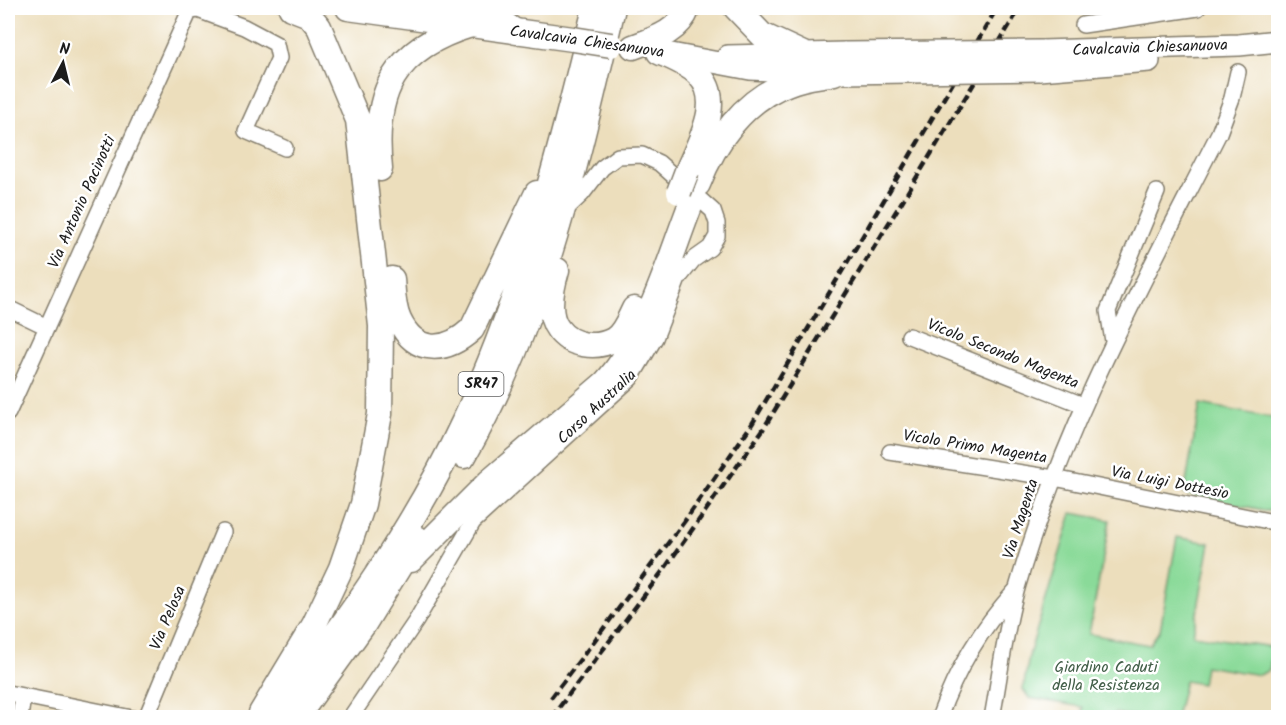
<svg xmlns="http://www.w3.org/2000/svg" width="1286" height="725" font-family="Kalam,sans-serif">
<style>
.green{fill:#8ada99;stroke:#537b5a;stroke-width:1.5}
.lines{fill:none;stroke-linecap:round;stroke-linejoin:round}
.minor-casing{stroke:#847d6c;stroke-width:18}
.secondary-casing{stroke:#847d6c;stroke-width:24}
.primary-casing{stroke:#847d6c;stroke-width:27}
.trunk-casing{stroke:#847d6c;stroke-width:27}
.minor{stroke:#fff;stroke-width:15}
.secondary{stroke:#fff;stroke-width:21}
.primary{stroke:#fff;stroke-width:24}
.trunk{stroke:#fff;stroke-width:24}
.rail{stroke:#1c1c1c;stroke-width:4.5;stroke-dasharray:9 4.5;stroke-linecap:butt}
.secondary-bridge-casing{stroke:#847d6c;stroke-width:24;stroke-linecap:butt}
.primary-bridge-casing{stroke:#847d6c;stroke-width:27;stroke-linecap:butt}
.trunk-bridge-casing{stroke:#847d6c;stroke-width:27;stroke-linecap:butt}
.secondary-bridge{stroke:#fff;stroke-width:21}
.primary-bridge{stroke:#fff;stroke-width:24}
.trunk-bridge{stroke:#fff;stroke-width:24}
.labels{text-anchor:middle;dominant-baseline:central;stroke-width:5;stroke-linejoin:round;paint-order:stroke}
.shield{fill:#fff;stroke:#606060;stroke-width:1.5}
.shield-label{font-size:15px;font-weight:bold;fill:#1c1c1c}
.street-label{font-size:16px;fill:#1c1c1c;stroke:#fff}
.park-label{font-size:16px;fill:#425e48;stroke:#fff}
</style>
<rect width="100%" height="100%" fill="#fff"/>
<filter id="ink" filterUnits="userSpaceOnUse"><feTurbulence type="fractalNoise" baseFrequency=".0167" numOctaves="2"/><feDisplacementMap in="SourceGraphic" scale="12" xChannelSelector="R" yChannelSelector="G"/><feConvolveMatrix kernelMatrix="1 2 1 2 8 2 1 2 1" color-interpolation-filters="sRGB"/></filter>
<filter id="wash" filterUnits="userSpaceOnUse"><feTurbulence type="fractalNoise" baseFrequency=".008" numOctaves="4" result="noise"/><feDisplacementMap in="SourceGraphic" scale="24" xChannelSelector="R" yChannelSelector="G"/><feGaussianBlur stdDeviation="1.35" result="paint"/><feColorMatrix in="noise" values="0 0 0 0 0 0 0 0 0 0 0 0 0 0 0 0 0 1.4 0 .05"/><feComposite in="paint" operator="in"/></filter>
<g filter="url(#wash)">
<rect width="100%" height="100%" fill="#ecdebc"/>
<!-- green -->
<path class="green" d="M1278 282V327L1268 325Z
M1200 404 1278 419V513L1184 494Z
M1072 513 1110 520 1089 634 1149 645 1160 630 1177 537 1210 543 1193 635 1278 648V659H1271L1269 670 1260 675 1205 666 1202 684 1185 681 1176 717H1138L1115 713 1114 717H1081L1083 707 1029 698 1023 689 1030 652Z"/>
</g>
<g filter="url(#ink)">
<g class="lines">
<!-- minor casing -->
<g class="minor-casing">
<path id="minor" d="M190 11 198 10 244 27 276 44 279 58 246 131 285 148
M1083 25 1198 8
M8 308 47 327
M909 336 1083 405
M1113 341 1108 311 1157 192
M8 413 191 8
M890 452 1054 478 1278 523
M8 693 132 718
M20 718 23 696
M146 718 223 532
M350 718 416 621 473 522 631 378 655 338 678 279 693 260 710 248 717 236V223L713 211 659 163 642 155 618 156 602 168 582 194 563 212
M939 718C956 670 981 628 1015 591
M992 718C1000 675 1005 630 1017 588 1063 427 1144 281 1219 133L1232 98 1238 72"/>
</g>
<!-- secondary casing -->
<g class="secondary-casing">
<path id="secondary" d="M1042 51 1239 45 1278 41
M671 54 750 69 812 72
M728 56 845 53
M1039 70 1149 61"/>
</g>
<!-- primary casing -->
<g class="primary-casing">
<path id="primary" d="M348 8 573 39"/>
</g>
<!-- trunk casing -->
<g class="trunk-casing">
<path id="trunk" d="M482 8 516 32
M736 8 762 35 803 54
M633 47C655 39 679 32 688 8
M659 52C672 58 689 64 699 75 724 100 700 141 689 167
M380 169C372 92 394 48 471 25
M698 184C715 141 744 99 789 83 803 77 820 76 834 73
M557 270C552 287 546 313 558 329 570 346 596 349 613 340 624 334 629 319 634 309
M392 279C393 292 393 307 399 320 416 356 447 352 472 329L537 193
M464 456C543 318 577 161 613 8
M411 560 489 482 605 383C650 333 668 262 692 201
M261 713 314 625 341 568 363 504 380 414 381 326 358 120 319 27 309 15 291 8
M274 718C344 625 415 527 464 421 526 288 561 149 595 8
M296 718 364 624 417 538"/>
</g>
<!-- minor -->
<use href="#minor" class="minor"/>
<!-- secondary -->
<use href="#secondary" class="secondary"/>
<!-- primary -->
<use href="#primary" class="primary"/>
<!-- trunk -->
<use href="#trunk" class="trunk"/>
<!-- rail -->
<path class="rail" d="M551 698 684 522 752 424 997 8
M551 718 665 568 762 431 1020 8"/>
<!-- secondary-bridge casing -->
<g class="secondary-bridge-casing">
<path id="secondary-bridge" d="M845 53 1042 51
M843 73 1039 70"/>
</g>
<!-- primary-bridge casing -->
<g class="primary-bridge-casing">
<path id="primary-bridge" d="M573 39 611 45"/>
</g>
<!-- trunk-bridge casing -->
<g class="trunk-bridge-casing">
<path id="trunk-bridge" d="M679 192 687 171"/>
</g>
<!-- secondary-bridge -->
<use href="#secondary-bridge" class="secondary-bridge"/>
<!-- primary-bridge -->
<use href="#primary-bridge" class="primary-bridge"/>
<!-- trunk-bridge -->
<use href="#trunk-bridge" class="trunk-bridge"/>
</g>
</g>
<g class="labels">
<!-- shield labels -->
<rect class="shield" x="458.5" y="372" width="45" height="24" rx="4.5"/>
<g class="shield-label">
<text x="481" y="384">SR47</text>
</g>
<!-- street labels -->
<g class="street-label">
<text transform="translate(587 42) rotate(8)">Cavalcavia Chiesanuova</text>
<text transform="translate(1150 48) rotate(-2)">Cavalcavia Chiesanuova</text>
<text transform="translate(82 202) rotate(-66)">Via Antonio Pacinotti</text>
<text transform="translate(1003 354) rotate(22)">Vicolo Secondo Magenta</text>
<text transform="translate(597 407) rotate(-43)">Corso Australia</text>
<text transform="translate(975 447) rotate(9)">Vicolo Primo Magenta</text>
<text transform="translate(1170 483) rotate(11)">Via Luigi Dottesio</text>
<text transform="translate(1021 519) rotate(-72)">Via Magenta</text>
<text transform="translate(168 618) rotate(-67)">Via Pelosa</text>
</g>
<!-- park labels -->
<g class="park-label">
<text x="1106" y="667">Giardino Caduti<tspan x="1106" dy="18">della Resistenza</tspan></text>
</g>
</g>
<!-- margin -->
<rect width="1286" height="725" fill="none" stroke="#fff" stroke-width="30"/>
<!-- north arrow -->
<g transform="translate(63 63) rotate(7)" stroke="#ffffff" stroke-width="4.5" paint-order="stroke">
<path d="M0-4.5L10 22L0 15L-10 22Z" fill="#1c1c1c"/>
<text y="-9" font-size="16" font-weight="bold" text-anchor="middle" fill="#1c1c1c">N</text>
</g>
</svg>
